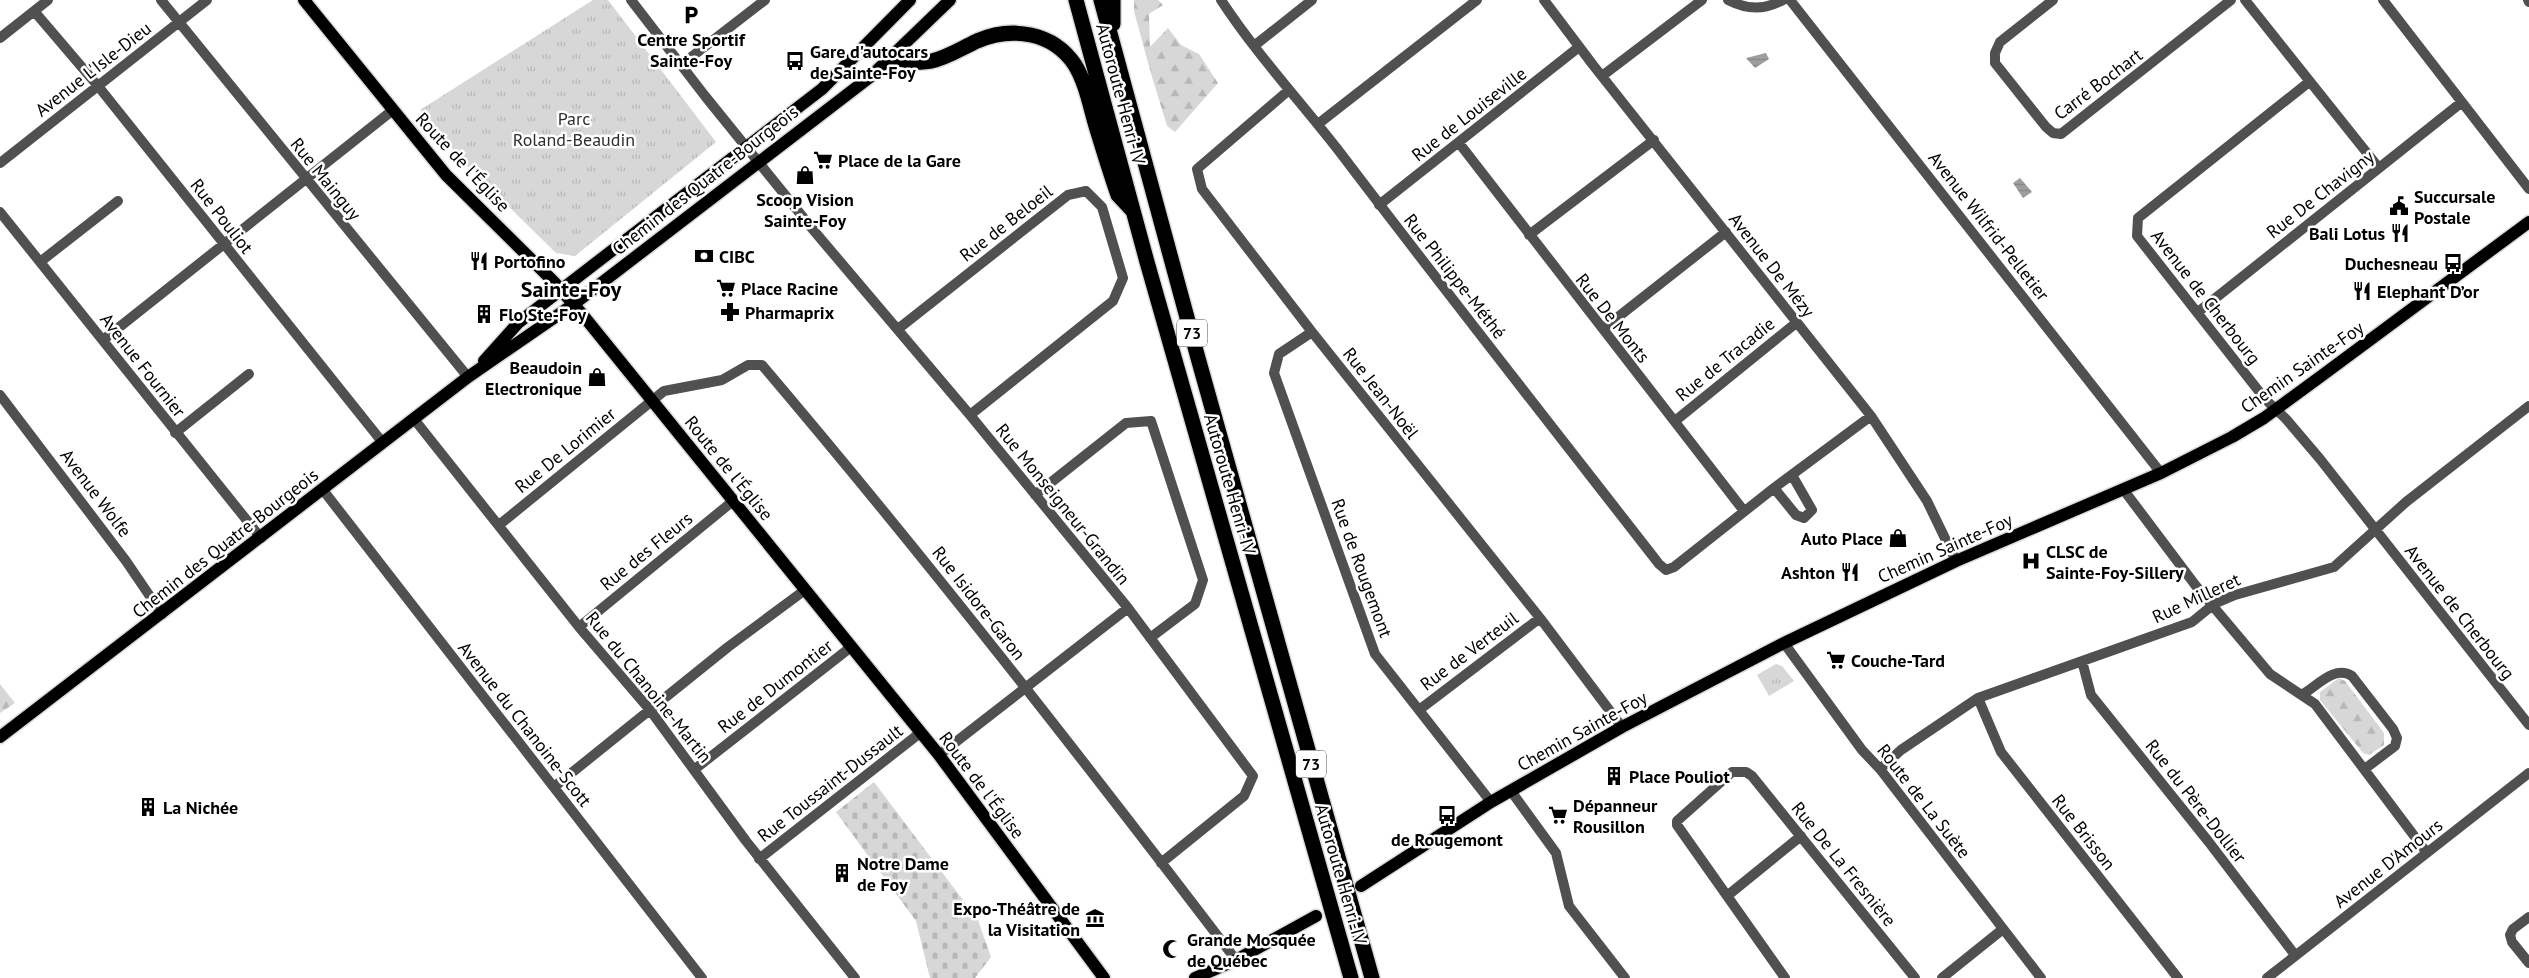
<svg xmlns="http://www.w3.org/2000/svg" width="2529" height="978" font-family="'PT Sans',sans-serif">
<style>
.forest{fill:url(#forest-firs)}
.cemetery{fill:url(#cemetery-stones)}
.park{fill:url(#park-tufts)}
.water{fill:url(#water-rules)}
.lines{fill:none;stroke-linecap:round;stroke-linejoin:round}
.major-casing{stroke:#dbdbdb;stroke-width:15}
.highway-casing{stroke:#dbdbdb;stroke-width:18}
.minor{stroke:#505050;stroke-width:10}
.major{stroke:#000;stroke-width:12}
.highway{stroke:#000;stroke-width:15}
.labels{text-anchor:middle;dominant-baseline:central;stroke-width:5;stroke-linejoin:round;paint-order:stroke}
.shield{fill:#fff;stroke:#4c4c4c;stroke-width:1}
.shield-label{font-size:16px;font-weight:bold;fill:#000}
.poi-label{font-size:18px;font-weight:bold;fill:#000;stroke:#fff;text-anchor:start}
.street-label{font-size:18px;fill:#000;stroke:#fff}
.park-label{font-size:18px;fill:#2e2e2e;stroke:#fff}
.district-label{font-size:22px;font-weight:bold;fill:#000;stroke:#fff}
</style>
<defs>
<pattern id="forest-firs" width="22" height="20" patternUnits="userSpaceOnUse" patternTransform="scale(1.25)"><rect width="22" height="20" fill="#d7d7d7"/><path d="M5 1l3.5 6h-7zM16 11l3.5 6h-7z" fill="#b7b7b7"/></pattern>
<pattern id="cemetery-stones" width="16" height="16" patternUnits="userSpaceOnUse" patternTransform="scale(1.25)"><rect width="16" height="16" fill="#d7d7d7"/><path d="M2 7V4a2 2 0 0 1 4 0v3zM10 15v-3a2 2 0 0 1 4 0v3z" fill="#b7b7b7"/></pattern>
<pattern id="park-tufts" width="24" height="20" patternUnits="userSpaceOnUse" patternTransform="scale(1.25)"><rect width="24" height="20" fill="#d7d7d7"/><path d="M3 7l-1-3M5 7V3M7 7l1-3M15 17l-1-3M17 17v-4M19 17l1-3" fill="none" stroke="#b7b7b7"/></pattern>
<pattern id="water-rules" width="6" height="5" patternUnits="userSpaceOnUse" patternTransform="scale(1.25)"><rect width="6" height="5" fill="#9e9e9e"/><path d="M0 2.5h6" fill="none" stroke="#868686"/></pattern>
</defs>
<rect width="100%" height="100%" fill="#fff"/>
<!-- forest -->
<path class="forest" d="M1134 0H1158L1163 5 1149 14 1150 47 1168 28 1181 45 1199 54 1218 83 1175 132 1167 126 1150 70 1134 11Z
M2339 678 2345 681 2384 733V745L2369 755 2363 753 2320 700V692Z
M0 684 15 703 0 713Z"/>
<!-- cemetery -->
<path class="cemetery" d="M874 782 978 920 991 957 975 978H930L916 921 836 812Z"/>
<!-- park -->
<path class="park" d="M593 0H608L716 142 575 256 556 253 466 165 420 110Z
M1776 664 1782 666 1794 681 1769 696 1757 675Z"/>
<!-- water -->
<path class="water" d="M1766 53 1769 59 1755 68 1746 58Z
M2020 178 2032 192 2023 198 2013 183Z"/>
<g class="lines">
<!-- major casing -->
<g class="major-casing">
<path id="major" d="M304 0 446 175 554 282 582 314 939 755 1104 978
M484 361 518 323 822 89 910 0
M0 737 468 377 574 304 870 77 950 0
M1361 886 1491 802 1622 727 1784 643 1956 561 2161 473 2232 437 2264 418 2324 374 2529 222
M1195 978 1236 960 1316 916"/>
</g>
<!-- highway casing -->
<g class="highway-casing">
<path id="highway" d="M1076 0 1147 262 1351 978
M1101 0 1198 358 1372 978
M1113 0V24
M892 57C930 70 944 57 977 41 1012 26 1053 32 1075 65 1086 83 1090 106 1096 126 1103 149 1110 172 1118 195L1132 210"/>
</g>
<!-- minor -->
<path class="minor" d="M161 0 468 377
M631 0 705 96 815 232 970 415 1128 608 1253 776 1244 796 1161 863
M1221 0C1257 55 1302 103 1342 155 1446 292 1553 428 1659 564L1666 570 1674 567 1774 488 1871 416
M1544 0 1593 65 1871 416 1927 501 1956 561
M1728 0C1748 10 1764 10 1783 0
M1790 0 2161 473
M2053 0 2000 42 1995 53V63L2046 127 2053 133 2061 134 2231 0
M2245 0 2379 168
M2383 0 2529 189
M2528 0 2529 2
M34 11 98 86 383 443
M0 38 48 0
M1254 46 1312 0
M681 65 765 0
M1602 76 1702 0
M2309 82 2138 218 2137 236 2265 399 2286 419 2320 459 2529 725
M1289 90 1197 169 1202 189 1312 332 1540 618 1622 727
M1318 124 1477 0
M1459 143 1744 511
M0 163 207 0
M1379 205 1579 47
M0 212 261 538
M1529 235 1654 140
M40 262 118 201
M2198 312 2462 102
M1604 328 1726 232
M898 329 1068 195 1086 191 1102 207 1123 278 1113 301 970 415
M1312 332 1279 354 1274 373 1375 654 1491 802
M103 340 393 110
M0 395 126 561 162 614
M414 419 579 627 650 710 746 841 855 978
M1675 421 1796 323
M175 433 249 374
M1774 488 1796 515 1804 518 1812 510 1792 475
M2123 489 2196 586 2270 674 2315 704 2427 853
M323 490 702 978
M1035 495 1126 423 1151 421 1203 580 1195 604 1150 638
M499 525 664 391 722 380 748 365H762C926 558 1082 758 1236 960
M579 627 733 501
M1784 643 1862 750 1880 769 2041 978
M2082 661 2091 695 2208 841 2295 955
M2303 694C2318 685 2335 665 2352 676L2393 729 2397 738 2395 746 2366 768
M1978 698 2001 752 2178 978
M1419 710 1540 618
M939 755 1128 608
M695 769 851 647
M1880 769 1901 750 1978 698 2192 622 2214 604 2235 595 2334 567 2406 502 2529 406
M554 787 728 647 805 590
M1511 791 1556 853 1569 906 1625 978
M759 859 920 733
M1727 896 1801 836
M2529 917 2513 929 2510 935 2512 942 2529 963
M1785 978 1677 825V821L1732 772H1746L1752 776 1915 978
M1942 978 2003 929
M2267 978 2529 773"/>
<!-- major -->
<use href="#major" class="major"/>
<!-- highway -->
<use href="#highway" class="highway"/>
</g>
<!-- icons -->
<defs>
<g id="parking-bare" transform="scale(1.5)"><path d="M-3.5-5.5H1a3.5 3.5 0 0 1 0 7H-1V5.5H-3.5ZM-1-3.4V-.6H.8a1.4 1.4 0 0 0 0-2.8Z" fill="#000" stroke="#fff" stroke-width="2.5" paint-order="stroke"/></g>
<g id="bus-bare" transform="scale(1.5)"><path d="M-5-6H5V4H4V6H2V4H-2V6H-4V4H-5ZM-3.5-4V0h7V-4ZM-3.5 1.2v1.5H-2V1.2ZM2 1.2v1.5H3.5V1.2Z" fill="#000" stroke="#fff" stroke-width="2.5" paint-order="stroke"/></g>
<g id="supermarket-bare" transform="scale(1.5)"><path d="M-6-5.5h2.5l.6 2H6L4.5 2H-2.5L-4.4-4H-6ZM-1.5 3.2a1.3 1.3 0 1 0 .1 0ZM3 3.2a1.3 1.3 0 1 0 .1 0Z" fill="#000" stroke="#fff" stroke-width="2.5" paint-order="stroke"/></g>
<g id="shop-bare" transform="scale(1.5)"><path d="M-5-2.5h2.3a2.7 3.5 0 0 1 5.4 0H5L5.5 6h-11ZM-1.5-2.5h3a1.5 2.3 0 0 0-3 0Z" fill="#000" stroke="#fff" stroke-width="2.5" paint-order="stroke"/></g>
<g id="civic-bare" transform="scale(1.5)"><path d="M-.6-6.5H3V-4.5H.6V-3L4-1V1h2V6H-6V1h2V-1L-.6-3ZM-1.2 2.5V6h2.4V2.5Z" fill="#000" stroke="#fff" stroke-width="2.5" paint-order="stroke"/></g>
<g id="restaurant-bare" transform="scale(1.5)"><path d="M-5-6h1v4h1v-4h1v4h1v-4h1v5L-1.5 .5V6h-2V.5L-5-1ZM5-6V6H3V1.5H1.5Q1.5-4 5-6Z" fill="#000" stroke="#fff" stroke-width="2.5" paint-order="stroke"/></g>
<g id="bank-bare" transform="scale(1.5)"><path d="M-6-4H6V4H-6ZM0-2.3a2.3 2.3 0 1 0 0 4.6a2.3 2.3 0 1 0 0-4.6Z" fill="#000" stroke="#fff" stroke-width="2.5" paint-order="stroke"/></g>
<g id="pharmacy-bare" transform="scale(1.5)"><path d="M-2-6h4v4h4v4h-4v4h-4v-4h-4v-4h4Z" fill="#000" stroke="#fff" stroke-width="2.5" paint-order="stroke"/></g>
<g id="building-bare" transform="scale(1.5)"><path d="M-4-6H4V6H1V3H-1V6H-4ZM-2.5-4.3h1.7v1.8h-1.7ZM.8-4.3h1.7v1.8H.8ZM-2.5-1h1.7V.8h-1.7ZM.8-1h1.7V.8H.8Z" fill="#000" stroke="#fff" stroke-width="2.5" paint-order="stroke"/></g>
<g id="hospital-bare" transform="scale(1.5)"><path d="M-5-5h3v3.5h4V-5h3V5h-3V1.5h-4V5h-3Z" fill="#000" stroke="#fff" stroke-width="2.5" paint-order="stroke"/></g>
<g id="museum-bare" transform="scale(1.5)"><path d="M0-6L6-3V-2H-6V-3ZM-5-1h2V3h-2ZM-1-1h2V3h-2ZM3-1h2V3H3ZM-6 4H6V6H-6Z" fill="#000" stroke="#fff" stroke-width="2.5" paint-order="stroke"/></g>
<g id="mosque-bare" transform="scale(1.5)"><path d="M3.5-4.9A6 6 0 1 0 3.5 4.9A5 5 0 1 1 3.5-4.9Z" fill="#000" stroke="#fff" stroke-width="2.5" paint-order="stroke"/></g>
</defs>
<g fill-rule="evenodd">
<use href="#parking-bare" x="691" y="15"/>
<use href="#bus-bare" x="795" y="61"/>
<use href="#supermarket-bare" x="823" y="160"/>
<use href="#shop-bare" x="805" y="175"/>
<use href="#civic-bare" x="2399" y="206"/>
<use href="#restaurant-bare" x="2400" y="233"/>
<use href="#bank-bare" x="704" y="256"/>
<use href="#restaurant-bare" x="479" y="261"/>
<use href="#bus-bare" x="2453" y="263"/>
<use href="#supermarket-bare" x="726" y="288"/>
<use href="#restaurant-bare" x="2362" y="291"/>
<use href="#pharmacy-bare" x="730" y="312"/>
<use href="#building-bare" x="484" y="314"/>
<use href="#shop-bare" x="597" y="377"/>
<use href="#shop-bare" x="1898" y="538"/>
<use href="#hospital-bare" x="2031" y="561"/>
<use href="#restaurant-bare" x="1850" y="572"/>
<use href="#supermarket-bare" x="1836" y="660"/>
<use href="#building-bare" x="1614" y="776"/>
<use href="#building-bare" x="148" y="807"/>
<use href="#bus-bare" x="1447" y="815"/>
<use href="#supermarket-bare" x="1558" y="815"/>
<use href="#building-bare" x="842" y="873"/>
<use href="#museum-bare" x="1095" y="918"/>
<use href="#mosque-bare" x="1172" y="949"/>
</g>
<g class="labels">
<!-- shield labels -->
<g class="shield">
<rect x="1177" y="319.5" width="30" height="27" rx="4"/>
<rect x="1296" y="750.5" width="30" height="27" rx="4"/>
</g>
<g class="shield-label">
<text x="1192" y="333">73</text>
<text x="1311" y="764">73</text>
</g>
<!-- poi labels -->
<g class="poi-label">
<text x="691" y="39" text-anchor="middle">Centre Sportif<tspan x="691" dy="21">Sainte-Foy</tspan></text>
<text x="810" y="51">Gare d'autocars<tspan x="810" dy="21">de Sainte-Foy</tspan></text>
<text x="838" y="160">Place de la Gare</text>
<text x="2414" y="196">Succursale<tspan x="2414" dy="21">Postale</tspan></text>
<text x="805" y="199" text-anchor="middle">Scoop Vision<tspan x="805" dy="21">Sainte-Foy</tspan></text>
<text x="2385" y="233" text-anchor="end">Bali Lotus</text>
<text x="719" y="256">CIBC</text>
<text x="494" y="261">Portofino</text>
<text x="2438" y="263" text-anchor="end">Duchesneau</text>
<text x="741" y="288">Place Racine</text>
<text x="2377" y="291">Elephant D’or</text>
<text x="745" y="312">Pharmaprix</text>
<text x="499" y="314">Flo Ste-Foy</text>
<text x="582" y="367" text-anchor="end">Beaudoin<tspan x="582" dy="21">Electronique</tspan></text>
<text x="1883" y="538" text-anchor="end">Auto Place</text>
<text x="2046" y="551">CLSC de<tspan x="2046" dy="21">Sainte-Foy-Sillery</tspan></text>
<text x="1835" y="572" text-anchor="end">Ashton</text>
<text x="1851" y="660">Couche-Tard</text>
<text x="1629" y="776">Place Pouliot</text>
<text x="1573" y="805">Dépanneur<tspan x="1573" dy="21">Rousillon</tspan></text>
<text x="163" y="807">La Nichée</text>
<text x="1447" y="839" text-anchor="middle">de Rougemont</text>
<text x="857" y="863">Notre Dame<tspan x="857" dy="21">de Foy</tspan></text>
<text x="1080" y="908" text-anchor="end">Expo-Théâtre de<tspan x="1080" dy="21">la Visitation</tspan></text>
<text x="1187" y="939">Grande Mosquée<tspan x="1187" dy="21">de Québec</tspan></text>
</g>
<!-- street labels -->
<g class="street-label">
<text transform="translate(93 69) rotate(-38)">Avenue L'Isle-Dieu</text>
<text transform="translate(2098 84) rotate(-37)">Carré Bochart</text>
<text transform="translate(1121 94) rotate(75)">Autoroute Henri-IV</text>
<text transform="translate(1469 114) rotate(-38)">Rue de Louiseville</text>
<text transform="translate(463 162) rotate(47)">Route de l'Église</text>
<text transform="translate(326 179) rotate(51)">Rue Mainguy</text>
<text transform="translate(705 180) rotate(-38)">Chemin des Quatre-Bourgeois</text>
<text transform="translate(2320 194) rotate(-38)">Rue De Chavigny</text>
<text transform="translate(222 216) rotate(52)">Rue Pouliot</text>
<text transform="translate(1006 223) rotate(-38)">Rue de Beloeil</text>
<text transform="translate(1989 226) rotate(52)">Avenue Wilfrid-Pelletier</text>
<text transform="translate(1772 265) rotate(52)">Avenue De Mézy</text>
<text transform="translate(1455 276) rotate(52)">Rue Philippe-Méthé</text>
<text transform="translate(2206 297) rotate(52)">Avenue de Cherbourg</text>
<text transform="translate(1613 318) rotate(52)">Rue De Monts</text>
<text transform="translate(1725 359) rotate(-39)">Rue de Tracadie</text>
<text transform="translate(143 365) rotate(52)">Avenue Fournier</text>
<text transform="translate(2302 367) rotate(-35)">Chemin Sainte-Foy</text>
<text transform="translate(1381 393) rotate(52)">Rue Jean-Noël</text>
<text transform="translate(565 450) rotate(-39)">Rue De Lorimier</text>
<text transform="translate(729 468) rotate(51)">Route de l'Église</text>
<text transform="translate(1230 484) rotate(74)">Autoroute Henri-IV</text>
<text transform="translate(96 493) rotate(53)">Avenue Wolfe</text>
<text transform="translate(1063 504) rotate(51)">Rue Monseigneur-Grandin</text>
<text transform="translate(225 543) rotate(-38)">Chemin des Quatre-Bourgeois</text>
<text transform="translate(1945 548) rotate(-24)">Chemin Sainte-Foy</text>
<text transform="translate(646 551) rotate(-39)">Rue des Fleurs</text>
<text transform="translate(1362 568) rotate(70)">Rue de Rougemont</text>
<text transform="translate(2196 598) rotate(-25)">Rue Milleret</text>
<text transform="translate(979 603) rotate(52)">Rue Isidore-Garon</text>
<text transform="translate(2460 612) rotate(52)">Avenue de Cherbourg</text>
<text transform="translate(1469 651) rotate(-37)">Rue de Verteuil</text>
<text transform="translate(775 686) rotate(-38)">Rue de Dumontier</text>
<text transform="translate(649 687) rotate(51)">Rue du Chanoine-Martin</text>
<text transform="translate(525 724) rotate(52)">Avenue du Chanoine-Scott</text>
<text transform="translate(1582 731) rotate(-29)">Chemin Sainte-Foy</text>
<text transform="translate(830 783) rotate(-38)">Rue Toussaint-Dussault</text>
<text transform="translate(982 785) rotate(53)">Route de l'Église</text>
<text transform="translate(1924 801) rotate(52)">Route de La Suète</text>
<text transform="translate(2196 801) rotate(52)">Rue du Père-Dollier</text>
<text transform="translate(2084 832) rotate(52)">Rue Brisson</text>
<text transform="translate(2388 863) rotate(-38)">Avenue D'Amours</text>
<text transform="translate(1844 864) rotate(51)">Rue De La Fresnière</text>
<text transform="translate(1341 874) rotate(74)">Autoroute Henri-IV</text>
</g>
<!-- park labels -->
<g class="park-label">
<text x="574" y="118">Parc<tspan x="574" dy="21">Roland-Beaudin</tspan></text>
</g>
<!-- district labels -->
<g class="district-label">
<text x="571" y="289">Sainte-Foy</text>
</g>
</g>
</svg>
